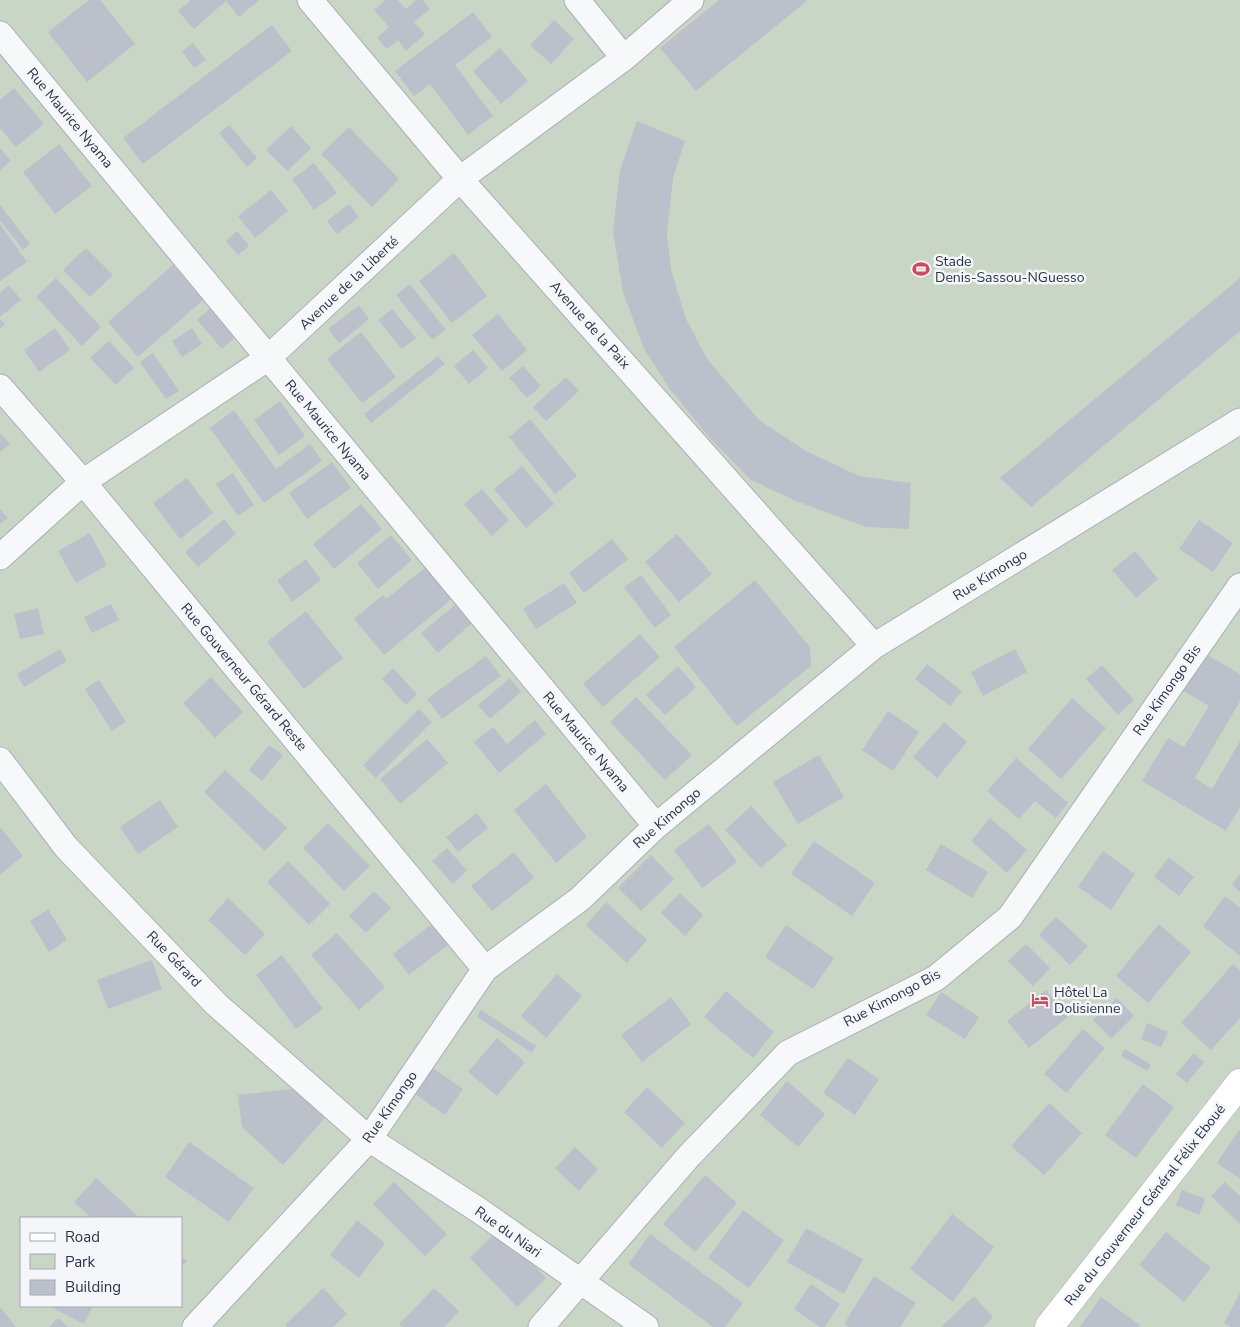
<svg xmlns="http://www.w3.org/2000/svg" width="1240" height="1327" font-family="'Nunito Sans',sans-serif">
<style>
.green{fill:#c9d6c5;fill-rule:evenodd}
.building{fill:#bbc0ca}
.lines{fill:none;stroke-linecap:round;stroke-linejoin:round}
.street-casing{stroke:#a9aeb7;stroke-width:27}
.secondary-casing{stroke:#a9aeb7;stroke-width:29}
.street{stroke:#f7f8fa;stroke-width:25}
.secondary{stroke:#fff;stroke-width:28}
.labels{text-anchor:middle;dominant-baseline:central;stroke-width:5;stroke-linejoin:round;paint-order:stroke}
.street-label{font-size:14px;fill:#2b3445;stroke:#f4f6f9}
.poi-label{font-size:14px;fill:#2b3445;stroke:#f4f6f9;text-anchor:start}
</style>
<rect width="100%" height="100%" fill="#e4e7ec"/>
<!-- green -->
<path class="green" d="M0 0H1240V1327H0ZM21 1218H181V1306H21Z"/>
<!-- building -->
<path class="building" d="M89 0H100L135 44 87 82 48 32Z
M191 0H259L239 17 226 1 194 29 178 11Z
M386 0H398L406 9 416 0H423L430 9 414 22 425 34 406 51 398 40 387 49 377 38 389 27 374 10Z
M719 0H808L696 91 660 48Z
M473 12 492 37 455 65 493 116 468 135 430 84 414 96 395 71Z
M554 20 574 39 551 64 530 45Z
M272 25 292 51 143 164 123 138Z
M193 43 206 60 194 68 182 51Z
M500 48 528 81 501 104 473 71Z
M14 88 44 124 16 147 0 128V100Z
M637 121 685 141 673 178 667 234 671 270 686 319 708 360 759 420 806 451 859 476 911 483 909 529 866 527 796 501 751 480 708 436 670 389 644 349 623 292 613 232 620 170Z
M229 125 257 158 247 167 219 133Z
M291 126 311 148 287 171 266 150Z
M349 127 399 179 372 207 321 154Z
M59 144 92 186 55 214 23 172Z
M0 148 11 161 0 170Z
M314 163 337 193 314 210 292 179Z
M271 190 288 211 255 238 238 216Z
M349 204 359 217 337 234 327 221Z
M0 205 30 244 23 250 0 220Z
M0 224 27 262 0 281Z
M237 231 249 246 238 255 226 241Z
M86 248 113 275 90 297 63 270Z
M454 253 487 296 452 323 419 281Z
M173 265 203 300 138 357 108 322Z
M56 278 101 327 82 346 36 297Z
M1240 278V331L1031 507 1000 478Z
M410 284 446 330 432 340 396 295Z
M9 285 21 300 0 317V293Z
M214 305 238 335 222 349 197 320Z
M359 305 369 319 339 343 328 329Z
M392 309 416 338 402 349 378 320Z
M498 314 527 350 502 371 472 335Z
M0 319 5 324 0 329Z
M55 328 70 350 39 372 24 350Z
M192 328 202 344 182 357 172 341Z
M361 332 396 377 362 403 327 359Z
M109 341 134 368 116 385 90 358Z
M473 350 488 368 469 384 454 366Z
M153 353 179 391 166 399 140 362Z
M438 356 445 364 371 423 364 414Z
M523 366 541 386 527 398 509 378Z
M566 377 579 391 546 421 533 407Z
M280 401 305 436 279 455 254 420Z
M234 410 276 469 310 444 322 461 264 503 210 428Z
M530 419 577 476 555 494 509 437Z
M0 433 10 444 0 452Z
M332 462 351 488 307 519 289 493Z
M522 466 554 504 526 528 494 489Z
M233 473 254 505 238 516 216 484Z
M187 478 213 513 180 539 153 503Z
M482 489 509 520 492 536 464 504Z
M361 504 382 529 334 569 313 544Z
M0 509 8 518 0 524Z
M224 519 236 534 198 567 185 552Z
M1199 520 1233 543 1213 572 1179 549Z
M90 533 107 565 76 583 58 551Z
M677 534 712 574 679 602 645 562Z
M391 535 412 560 378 589 357 563Z
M612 539 628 559 584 593 569 573Z
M1135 551 1158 579 1136 598 1112 570Z
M306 559 321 580 292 602 277 580Z
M427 566 453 598 384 655 354 619 383 595 386 599Z
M641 575 671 615 655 628 624 587Z
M755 580 810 647 811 666 737 726 674 647Z
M564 583 577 603 536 629 523 609Z
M111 604 119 620 92 633 84 617Z
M455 605 471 624 438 653 421 633Z
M38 608 44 634 20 639 14 614Z
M306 611 343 658 304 689 267 642Z
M640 634 660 657 603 707 583 684Z
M60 649 67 661 24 687 17 674Z
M1015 649 1027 672 983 696 971 672Z
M1204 653 1240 674V701L1195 778 1212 789 1240 741V807L1226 831 1142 781 1168 738 1184 747 1209 706 1182 690Z
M486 656 501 676 442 719 427 699Z
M927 664 962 691 950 706 915 679Z
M1102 665 1134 700 1118 715 1086 679Z
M678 666 696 687 665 715 646 695Z
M393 668 417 694 406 705 382 679Z
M211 677 243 712 215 738 183 703Z
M510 678 521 692 490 719 478 705Z
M99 680 126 722 112 731 85 689Z
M636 697 692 755 665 780 610 722Z
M1072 698 1106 728 1061 779 1028 749Z
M419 709 432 722 376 778 363 765Z
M888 711 919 732 893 771 862 750Z
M535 720 546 734 499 773 474 742 493 727 507 744Z
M944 722 967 742 937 778 913 757Z
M427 739 448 763 400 804 380 779Z
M269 745 283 755 262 781 249 770Z
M819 755 844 797 798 824 773 782Z
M1016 758 1068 803 1056 818 1035 801 1019 819 987 791Z
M225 770 287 828 265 851 204 792Z
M546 784 587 837 556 863 514 810Z
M160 800 178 827 138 854 120 827Z
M751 806 787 845 761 868 725 830Z
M477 813 488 828 458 852 446 837Z
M990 818 1027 850 1007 873 971 841Z
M328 823 370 866 344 891 303 848Z
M709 824 737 862 702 888 674 850Z
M0 827 23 856 0 875Z
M814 841 875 883 852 916 791 874Z
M941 844 988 872 972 898 926 870Z
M447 848 467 870 453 884 432 861Z
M1103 851 1135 874 1111 910 1078 887Z
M514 852 534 878 492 911 471 886Z
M651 855 674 879 641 911 618 888Z
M1169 857 1194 877 1179 896 1154 877Z
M288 861 330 904 309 925 267 882Z
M1240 874V892L1232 885Z
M374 891 391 908 366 933 349 916Z
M680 893 703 915 685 936 661 913Z
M1225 896 1240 908V956L1203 926Z
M228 898 265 934 245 955 208 920Z
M606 902 647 940 627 963 586 925Z
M48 909 67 940 49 952 30 921Z
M1056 917 1088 946 1070 965 1039 935Z
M433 923 449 944 409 975 393 954Z
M1159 924 1191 952 1148 1003 1116 976Z
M786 925 834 958 813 989 765 957Z
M337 933 385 987 359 1010 311 955Z
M1026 944 1050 968 1033 986 1008 961Z
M282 955 323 1009 296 1029 256 975Z
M152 960 162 989 108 1009 97 980Z
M1233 964 1240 970V1018L1211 1050 1181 1023Z
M557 974 582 996 546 1038 521 1016Z
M1046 990 1068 1017 1029 1048 1007 1021Z
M726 991 774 1032 753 1058 704 1017Z
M941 992 979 1017 965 1039 926 1015Z
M671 997 691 1024 642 1062 621 1035Z
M1117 998 1134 1016 1111 1039 1093 1020Z
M481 1010 536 1046 532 1053 477 1017Z
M1147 1023 1168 1032 1161 1047 1141 1039Z
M1083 1029 1105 1048 1066 1093 1044 1074Z
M497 1038 525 1062 497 1096 468 1072Z
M1125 1049 1151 1065 1147 1071 1121 1056Z
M1194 1053 1204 1062 1187 1083 1176 1074Z
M848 1058 879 1079 855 1115 823 1093Z
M433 1068 463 1089 445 1115 415 1094Z
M787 1081 825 1114 798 1147 760 1115Z
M1143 1084 1174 1107 1136 1158 1105 1135Z
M308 1087 325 1118 283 1165 242 1127 238 1095Z
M647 1087 685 1123 662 1148 624 1112Z
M1049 1103 1082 1133 1044 1175 1011 1146Z
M1239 1130 1240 1131V1179L1217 1163Z
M189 1142 254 1188 229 1222 165 1177Z
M575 1147 598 1169 579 1191 555 1168Z
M705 1175 737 1203 695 1252 663 1224Z
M96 1178 140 1218H91L74 1202Z
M394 1182 447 1234 425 1256 373 1204Z
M1225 1182 1240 1196V1224L1211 1196Z
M1182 1190 1205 1199 1199 1215 1176 1205Z
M743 1210 784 1240 749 1288 708 1258Z
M952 1214 994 1247 953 1302 910 1269Z
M357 1220 385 1243 359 1278 330 1255Z
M806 1228 863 1259 844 1294 787 1262Z
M499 1229 546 1278 517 1307 470 1258Z
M1166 1232 1211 1268 1184 1302 1139 1265Z
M650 1234 743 1303 725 1327H713L628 1264Z
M181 1256 187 1261 181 1267Z
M874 1276 916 1303 900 1327H849L844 1324Z
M811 1284 840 1304 825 1327H820L794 1309Z
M323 1288 347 1314 333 1327H287L285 1325Z
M434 1288 459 1311 444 1327H403L399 1324Z
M1240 1293V1327H1231L1224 1323Z
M974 1296 993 1317 983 1327H941Z
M1101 1297 1140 1325 1139 1327H1080Z
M49 1306H93L84 1324Z
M0 1307 16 1327H0Z
M58 1318 68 1327H49Z"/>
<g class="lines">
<!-- street casing -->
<g class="street-casing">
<path id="street" d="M310 0 460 179 874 646
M577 0 624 58
M0 34 656 826
M0 387 83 482 485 969
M0 557 83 482 268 358 460 179 624 58 691 0
M0 760 66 847 216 1004 369 1139 477 1209 646 1327
M195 1327 369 1139 485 969 580 899 656 826 874 646 1240 421
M541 1327 688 1157 788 1053 936 978 1010 917 1240 586"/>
</g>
<!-- secondary casing -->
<g class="secondary-casing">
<path id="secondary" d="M1049 1327 1240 1083"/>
</g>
<!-- street -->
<use href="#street" class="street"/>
<!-- secondary -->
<use href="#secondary" class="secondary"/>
</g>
<!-- icons -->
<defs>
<g id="stadium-bare" transform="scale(1.35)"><path d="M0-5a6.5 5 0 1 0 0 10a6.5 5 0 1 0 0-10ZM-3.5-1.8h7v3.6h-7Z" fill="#d1495b" stroke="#f4f6f9" stroke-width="2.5" paint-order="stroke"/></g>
<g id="hotel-bare" transform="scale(1.35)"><path d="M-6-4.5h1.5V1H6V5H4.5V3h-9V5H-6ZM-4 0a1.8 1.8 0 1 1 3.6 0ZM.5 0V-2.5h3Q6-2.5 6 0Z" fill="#d1495b" stroke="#f4f6f9" stroke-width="2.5" paint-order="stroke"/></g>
</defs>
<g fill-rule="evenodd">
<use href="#stadium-bare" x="921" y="269"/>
<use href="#hotel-bare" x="1040" y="1000"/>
</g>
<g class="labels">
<!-- street labels -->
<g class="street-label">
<text transform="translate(70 118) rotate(50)">Rue Maurice Nyama</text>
<text transform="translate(349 283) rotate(-43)">Avenue de la Liberté</text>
<text transform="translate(590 325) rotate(48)">Avenue de la Paix</text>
<text transform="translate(328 430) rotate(50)">Rue Maurice Nyama</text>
<text transform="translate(990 575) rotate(-32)">Rue Kimongo</text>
<text transform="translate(244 677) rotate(50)">Rue Gouverneur Gérard Reste</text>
<text transform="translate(1167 690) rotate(-55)">Rue Kimongo Bis</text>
<text transform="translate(586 742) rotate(50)">Rue Maurice Nyama</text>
<text transform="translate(667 818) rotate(-41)">Rue Kimongo</text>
<text transform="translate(174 959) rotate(46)">Rue Gérard</text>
<text transform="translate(892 998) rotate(-28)">Rue Kimongo Bis</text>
<text transform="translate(390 1107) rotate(-55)">Rue Kimongo</text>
<text transform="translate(1145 1205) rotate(-52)">Rue du Gouverneur Général Félix Eboué</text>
<text transform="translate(508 1232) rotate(35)">Rue du Niari</text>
</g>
<!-- poi labels -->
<g class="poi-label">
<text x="935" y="261">Stade<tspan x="935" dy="16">Denis-Sassou-NGuesso</tspan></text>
<text x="1054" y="992">Hôtel La<tspan x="1054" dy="16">Dolisienne</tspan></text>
</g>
</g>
<!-- legend -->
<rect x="20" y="1217" width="162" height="90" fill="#f4f6f9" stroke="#a4a8b1"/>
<rect x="30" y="1233" width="25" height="8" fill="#ffffff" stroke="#a4a8b1"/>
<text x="65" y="1242" font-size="15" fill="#2b3445">Road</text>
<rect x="30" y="1254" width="25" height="15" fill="#c9d6c5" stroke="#a4a8b1"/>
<text x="65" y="1267" font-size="15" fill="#2b3445">Park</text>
<rect x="30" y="1280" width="25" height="15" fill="#bbc0ca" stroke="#a4a8b1"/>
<text x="65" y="1292" font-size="15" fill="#2b3445">Building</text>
</svg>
